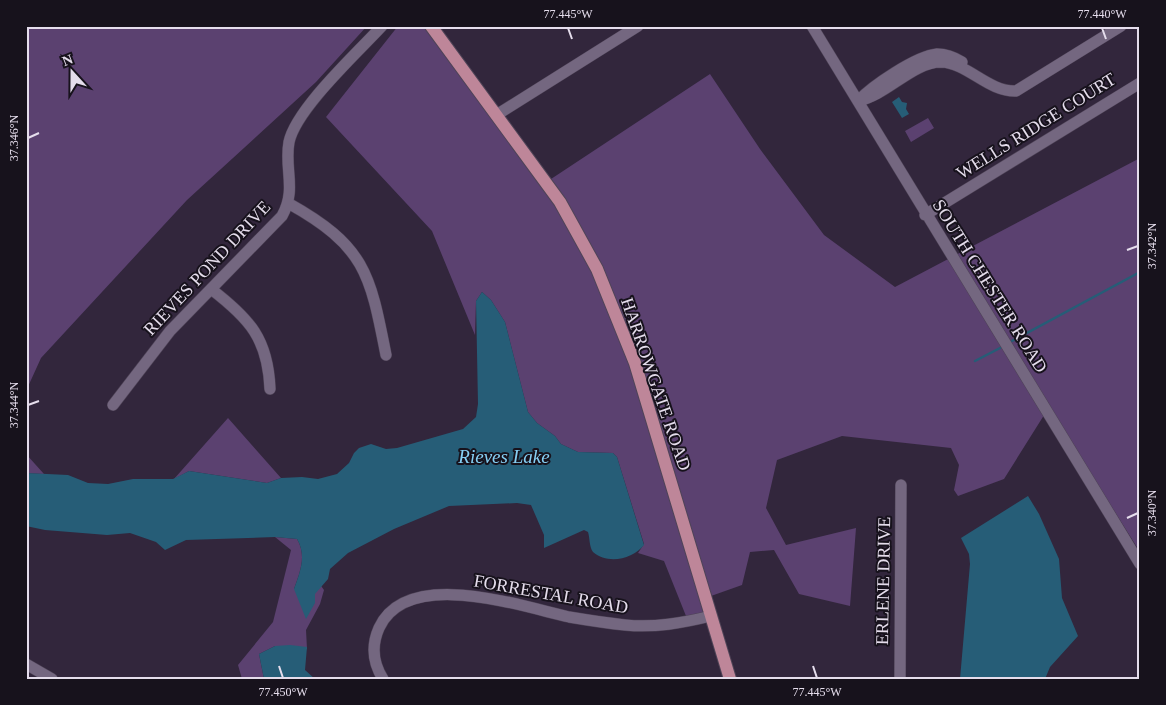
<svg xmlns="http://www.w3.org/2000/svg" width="1166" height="705" font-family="'Times New Roman',serif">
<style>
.green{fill:#5b4170}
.water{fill:#265d77}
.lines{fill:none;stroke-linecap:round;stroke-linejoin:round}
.stream{stroke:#265d77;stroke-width:2.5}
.minor-casing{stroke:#4f4457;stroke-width:12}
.major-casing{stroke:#4f4457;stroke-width:14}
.minor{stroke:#746780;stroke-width:11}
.major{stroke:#be8699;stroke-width:12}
.ticks{fill:none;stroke:#e5ddec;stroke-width:2}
.labels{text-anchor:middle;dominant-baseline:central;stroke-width:4;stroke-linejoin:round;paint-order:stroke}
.street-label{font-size:18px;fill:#e5ddec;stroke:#17121c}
.water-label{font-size:19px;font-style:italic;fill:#86cff4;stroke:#17121c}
.neatline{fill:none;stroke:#e5ddec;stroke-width:2}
.ticks-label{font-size:12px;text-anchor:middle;fill:#e5ddec}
</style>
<rect width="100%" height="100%" fill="#32263c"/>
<!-- green -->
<path class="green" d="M26 26H367L316 82 187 200 41 358 26 391Z
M398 26H431L539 171 603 284 711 616 688 621 664 561 638 553 644 544 617 457 613 453 578 452 561 444 555 436 537 423 528 412 505 322 491 300 482 292 476 301 475 335 432 231 326 117Z
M710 74 760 149 824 235 895 287 1140 158V552L1012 349 1046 412 1004 479 958 496 954 490 959 465 951 448 842 436 777 460 766 508 786 545 856 528 850 606 799 594 774 550 750 552 742 585 711 596 655 413 567 204 551 179Z
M928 118 934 128 911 142 905 131Z
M228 418 281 478 267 483 189 471 174 479Z
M26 454 44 474 26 473Z
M275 537 297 539C307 556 300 572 294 589L319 583 324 590 320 604 306 630 307 649 301 652 275 646 259 654 264 679H242L238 665 273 622 291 550Z"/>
<!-- water -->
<path class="water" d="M899 97 902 102 907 103 906 109 909 114 902 118 892 102Z
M482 292 491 300 505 322 528 412 537 423 555 436 561 444 578 452 613 453 617 457 644 545C633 559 608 565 593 552 589 547 590 538 588 532L584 530 544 548V535L531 505 517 503 449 506 394 529 348 553 330 569 328 579 315 594V603L306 619 294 589C300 572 307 556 297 539L275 537 186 540 165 550 156 542 130 533 107 535 45 530 26 526V473L68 475 88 483 108 484 133 479H173L189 471 267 483 281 478 302 477 318 479 337 474 349 463 354 453 359 448 371 444 386 449 397 448 463 429 476 417 478 404 476 301Z
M1028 496 1039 514 1059 559 1062 598 1078 636 1050 667 1045 679H960L970 564 969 554 961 538Z
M290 645 307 647 305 670 315 679H264L259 654 275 646Z"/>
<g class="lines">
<!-- stream -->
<path class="stream" d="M1012 341 1140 272
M975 361 1000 348"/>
<!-- minor casing -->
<g class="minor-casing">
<path id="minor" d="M812 26 1140 564
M858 101C887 95 913 62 941 62 968 63 988 92 1016 91L1121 26
M858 101C872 86 916 56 937 54 947 54 954 57 962 62
M498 114 638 26
M288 203C365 246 370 273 386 355
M925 215 1140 83
M211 289C250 319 268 339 270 389
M113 405 170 331 282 216C297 189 284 169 289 142 296 109 357 53 382 26
M26 664 52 679
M383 679C373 663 371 646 379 628 407 567 520 606 569 617 587 620 606 623 625 625 655 628 682 623 711 616
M900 679 901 485"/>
</g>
<!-- major casing -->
<g class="major-casing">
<path id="major" d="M431 26 560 202 597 269 635 363 730 679"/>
</g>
<!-- minor -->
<use href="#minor" class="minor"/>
<!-- major -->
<use href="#major" class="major"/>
</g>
<!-- ticks -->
<path class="ticks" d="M568 28 572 39M1102 28 1106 39M28 138 39 133M1127 250 1138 246M28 405 39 401M1127 518 1138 513M279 666 283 678M813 666 817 678"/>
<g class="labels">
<!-- street labels -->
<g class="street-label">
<text transform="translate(1036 126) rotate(-32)">WELLS RIDGE COURT</text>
<text transform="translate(207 268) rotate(-47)">RIEVES POND DRIVE</text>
<text transform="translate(990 286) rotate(58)">SOUTH CHESTER ROAD</text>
<text transform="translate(656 384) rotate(71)">HARROWGATE ROAD</text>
<text transform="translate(883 581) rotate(-89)">ERLENE DRIVE</text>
<text transform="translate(551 594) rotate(10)">FORRESTAL ROAD</text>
</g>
<!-- water labels -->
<g class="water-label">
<text x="504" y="456">Rieves Lake</text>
</g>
</g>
<!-- border -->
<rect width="1166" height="705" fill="none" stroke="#17121c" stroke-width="55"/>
<!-- north arrow -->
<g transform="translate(72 72) rotate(339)" stroke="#17121c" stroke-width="4" paint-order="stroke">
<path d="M0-4L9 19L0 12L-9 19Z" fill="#e5ddec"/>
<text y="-8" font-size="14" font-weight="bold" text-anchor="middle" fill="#e5ddec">N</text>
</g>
<rect x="28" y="28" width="1110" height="650" class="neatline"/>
<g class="ticks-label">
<text x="568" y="18">77.445°W</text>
<text x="1102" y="18">77.440°W</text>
<text transform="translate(14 138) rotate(-90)" y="4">37.346°N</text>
<text transform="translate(1152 246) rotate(-90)" y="4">37.342°N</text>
<text transform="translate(14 405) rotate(-90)" y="4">37.344°N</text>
<text transform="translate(1152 513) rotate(-90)" y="4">37.340°N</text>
<text x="283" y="696">77.450°W</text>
<text x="817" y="696">77.445°W</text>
</g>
</svg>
